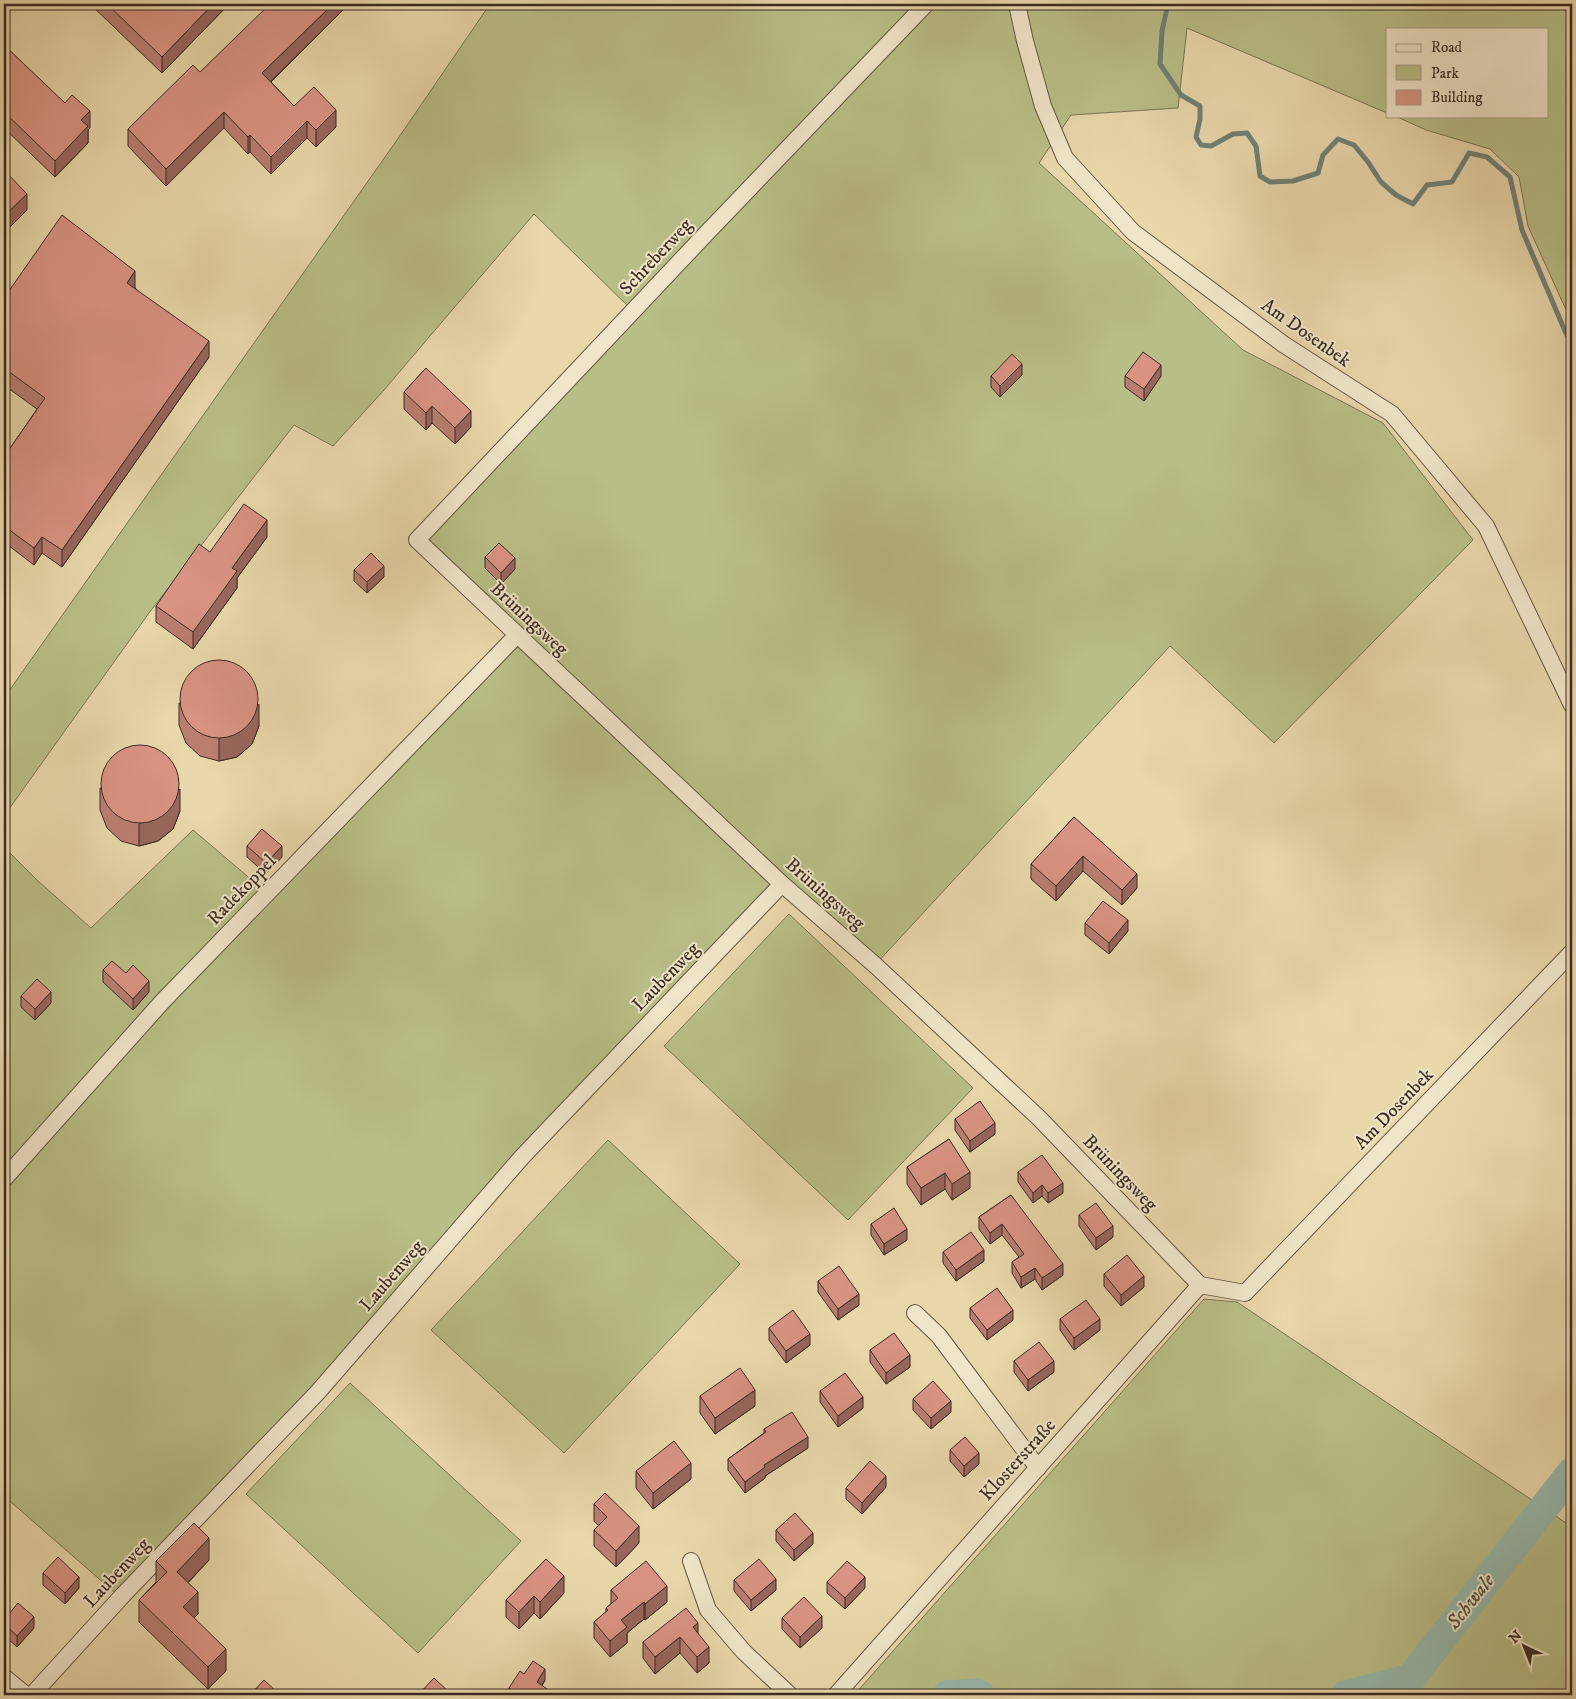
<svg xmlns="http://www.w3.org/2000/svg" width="1576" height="1699" font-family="'IM FELL DW Pica',serif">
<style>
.green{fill:#b9bd87;stroke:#7a7454}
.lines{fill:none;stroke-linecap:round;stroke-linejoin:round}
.stream{stroke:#728075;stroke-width:5}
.river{stroke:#97b9ac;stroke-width:30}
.minor-casing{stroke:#665644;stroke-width:18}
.minor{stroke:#f0e5c8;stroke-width:16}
.wall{fill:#ba7e70;stroke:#3b2b22}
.shaded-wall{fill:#97675b;stroke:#3b2b22}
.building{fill:#d89382;stroke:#3b2b22}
.labels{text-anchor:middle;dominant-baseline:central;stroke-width:4;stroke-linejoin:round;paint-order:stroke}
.street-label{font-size:19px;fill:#3b2b22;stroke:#f0e5c8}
.water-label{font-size:20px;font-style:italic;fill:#524e44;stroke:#f0e5c8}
</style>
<rect width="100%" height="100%" fill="#e8d7ab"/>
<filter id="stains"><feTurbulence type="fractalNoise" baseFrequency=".004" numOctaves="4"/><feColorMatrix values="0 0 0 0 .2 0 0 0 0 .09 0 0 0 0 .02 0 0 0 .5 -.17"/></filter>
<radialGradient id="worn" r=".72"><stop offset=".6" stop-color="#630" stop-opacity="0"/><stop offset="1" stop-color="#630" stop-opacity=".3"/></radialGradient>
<!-- green -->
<path class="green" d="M490 4H1572V323L1528 226 1519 177 1490 149 1426 130 1395 116H1547V29H1387V113L1187 28 1178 108 1071 115 1039 163 1243 350 1383 423 1473 540 1274 743 1170 646 875 965 782 884 121 1598 4 1496V847L38 881 91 928 193 830 267 893 517 635 417 540 633 311 534 214 384 390 333 446 294 425 149 613 4 816V698L397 140Z
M789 914 973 1088 848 1220 664 1046Z
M608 1140 740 1264 564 1453 431 1330Z
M1204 1299 1237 1302 1572 1527V1687L1563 1695H890L895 1690 855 1694Z
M350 1383 521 1541 418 1653 246 1494Z"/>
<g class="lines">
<!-- stream -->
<path class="stream" d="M1168 4 1162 31 1160 64 1181 95 1200 106V119L1196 137 1201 145 1211 146 1233 134 1247 133 1256 146 1260 176 1270 182 1293 181 1318 173 1323 155 1338 139 1354 145 1368 162 1381 182 1396 195 1413 204 1427 185 1452 182 1469 153 1487 157 1510 177 1522 230 1565 331 1572 344"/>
<!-- river -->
<path class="river" d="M948 1695 975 1694 980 1695
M1346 1695 1410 1679 1572 1472"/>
<!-- minor casing -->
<g class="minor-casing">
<path id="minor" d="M926 4 701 239 417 540 782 884 875 965 1039 1118 1200 1285
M1017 4 1025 41 1043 106 1065 158 1133 232 1283 344 1392 414 1486 526 1572 705
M4 1179 162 1002 517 635
M1200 1285 1245 1293 1572 952
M915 1313 939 1336 1038 1468
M691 1561 708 1610 744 1652 790 1695
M4 1677 26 1695
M32 1695 123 1595 318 1392 522 1157 782 884
M836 1695 1200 1285"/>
</g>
<!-- minor -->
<use href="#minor" class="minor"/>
</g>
<!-- wall -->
<path class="wall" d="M90 4H229L162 73Z
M349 4 271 82 294 106 336 127 316 147 307 138 271 174 250 152 248 154 224 128 166 186 128 146V129Z
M4 45 90 128 88 130V143L55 177 4 128Z
M135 287V288L209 357 62 567 42 553 34 565 4 542V457L37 409 8 388 4 393V298Z
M426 368 471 427 455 444 432 423 426 430 404 409V392Z
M1022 375 1000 397 991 387V376Z
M1125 376H1161L1144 401 1125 387Z
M267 537 237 578V588L193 649 156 622V606L210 552Z
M485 557 515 569 501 584 485 568Z
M354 570 384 577 367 593 354 581Z
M179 703 259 726 252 744 237 757 219 761 200 756 186 743 179 725Z
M100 788 180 811 173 829 158 841 139 846 121 841 107 828 100 810Z
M1074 817 1137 888 1122 905 1083 871 1056 901 1031 879V864Z
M247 846 282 857 266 874 247 857Z
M1085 923 1128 931 1109 954 1085 935Z
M103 970 126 973 149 992 133 1010 103 982Z
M21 996 51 1003 35 1020 21 1007Z
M955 1119 995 1134 970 1152 955 1130Z
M949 1139 970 1188 952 1200 945 1189 921 1205 907 1184V1167Z
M1018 1172 1063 1193 1048 1203 1042 1196 1033 1203 1018 1182Z
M1011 1195 1063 1275 1042 1290 1035 1279 1021 1288 1012 1273V1262L1019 1257 1002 1235 990 1244 979 1229V1217Z
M1079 1215 1113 1237 1096 1250 1079 1226Z
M871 1224 907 1240 884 1255 871 1235Z
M943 1252 984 1261 956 1281 943 1263Z
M1104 1274 1144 1287 1121 1306 1104 1286Z
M818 1281 859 1305 838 1320 818 1292Z
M970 1308 1013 1320 987 1340 970 1318Z
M1060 1319 1100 1330 1074 1350 1060 1330Z
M769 1328 810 1345 786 1363 769 1340Z
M870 1350 910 1367 886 1384 870 1362Z
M1014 1361 1054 1372 1028 1391 1014 1372Z
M820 1391 863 1408 838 1427 820 1402Z
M700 1396 755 1406 715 1434 700 1413Z
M913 1399 951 1412 931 1429 913 1410Z
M764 1429 808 1448 765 1476V1478L745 1493 728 1470V1459L764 1433Z
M950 1450 979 1464 964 1477 950 1461Z
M636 1471 691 1479 653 1509 636 1488Z
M886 1487 862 1514 846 1499V1488Z
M594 1504 639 1543 616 1567 594 1546V1530L599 1526 594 1521Z
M776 1530 813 1544 794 1561 776 1541Z
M546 1559 564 1593 540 1619 534 1613 519 1629 506 1617V1600Z
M209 1560 188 1583 198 1614 194 1618 226 1671 208 1689 139 1622V1600L156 1582V1561Z
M43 1573 79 1588 65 1604 43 1585Z
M734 1580 776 1590 751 1611 734 1591Z
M827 1582 865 1588 845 1609 827 1593Z
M611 1590 667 1602 645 1620 644 1619 627 1633V1643L610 1657 594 1638V1622L606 1612V1608L611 1604Z
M782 1618 822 1628 800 1648 782 1629Z
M4 1620 34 1628 17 1647 4 1635Z
M698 1633 709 1663 697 1673 680 1653 655 1674 643 1658V1642Z
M524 1674 545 1680 542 1686 553 1695H509V1688Z"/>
<!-- shaded-wall -->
<path class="shaded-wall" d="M213 4H229L162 73V57Z
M333 4H349L262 90V73Z
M336 110V127L316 147V130Z
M90 111V128L88 130V143L55 177V161L81 120Z
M224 112V128L166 186V169Z
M307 121V138L271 174V157Z
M250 135V152L248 154V137Z
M27 194V210L4 233V216Z
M135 271V287L127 300V283Z
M209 341V357L62 567V550Z
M1022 364V375L1000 397V386Z
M1161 365V376L1144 401V389Z
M8 371V388L4 393V377Z
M432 406V423L426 430V413Z
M471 411V427L455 444V428Z
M267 520V537L237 578V588L193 649V632L232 568Z
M42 537V553L34 565V548Z
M515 558V569L501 584V573Z
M384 566V577L367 593V582Z
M259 704V726L252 744 237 757 219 761V739Z
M180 789V811L173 829 158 841 139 846V824Z
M282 846V857L266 874V863Z
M1083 856V871L1056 901V886Z
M1137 874V888L1122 905V890Z
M1128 920V931L1109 954V943Z
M149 981V992L133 1010V999Z
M51 992V1003L35 1020V1009Z
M995 1123V1134L970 1152V1141Z
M970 1172V1188L952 1200V1184Z
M945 1173V1189L921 1205V1188Z
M1063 1183V1193L1048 1203V1193Z
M1042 1185V1196L1033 1203V1193Z
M1002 1224V1235L990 1244V1233Z
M1113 1226V1237L1096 1250V1238Z
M907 1229V1240L884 1255V1244Z
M984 1250V1261L956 1281V1270Z
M1063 1264V1275L1042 1290V1278Z
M1035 1268V1279L1021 1288V1277Z
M1144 1276V1287L1121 1306V1295Z
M859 1294V1305L838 1320V1309Z
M1013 1310V1320L987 1340V1330Z
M1100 1319V1330L1074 1350V1338Z
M810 1334V1345L786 1363V1351Z
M910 1355V1367L886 1384V1373Z
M1054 1361V1372L1028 1391V1380Z
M755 1390V1406L715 1434V1418Z
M863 1397V1408L838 1427V1416Z
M951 1401V1412L931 1429V1418Z
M808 1437V1448L765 1476V1478L745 1493V1482L764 1465Z
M979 1453V1464L964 1477V1466Z
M691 1463V1479L653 1509V1493Z
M886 1476V1487L862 1514V1503Z
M639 1526V1543L616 1567V1551Z
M813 1533V1544L794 1561V1550Z
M209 1538V1560L177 1594V1572Z
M564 1576V1593L540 1619V1602Z
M79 1577V1588L65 1604V1593Z
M865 1577V1588L845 1609V1598Z
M776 1579V1590L751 1611V1600Z
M667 1586V1602L645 1620V1604Z
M198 1592V1614L183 1629V1607Z
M534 1596V1613L519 1629V1612Z
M644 1602V1619L627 1633V1643L610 1657V1641L621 1620Z
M822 1616V1628L800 1648V1637Z
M34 1617V1628L17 1647V1636Z
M698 1623V1639L693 1627Z
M680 1637V1653L655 1674V1657Z
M709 1647V1663L697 1673V1657Z
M226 1649V1671L208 1689V1667Z
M545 1669V1680L537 1693V1682Z"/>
<!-- building -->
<path class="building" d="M107 4H213L162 57Z
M270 4H333L262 73 294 106 314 87 336 110 316 130 307 121 271 157 250 135 248 137 224 112 166 169 128 129 193 65 200 72Z
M4 45 65 103 72 95 90 111 81 120 88 126 55 161 4 112Z
M4 170 27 194 4 216Z
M62 215 135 271 127 283 209 341 62 550 42 537 34 548 4 526V457L45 398 8 371 4 377V298Z
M1143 352 1161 365 1144 389 1125 376Z
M1012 354 1022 364 1000 386 991 376Z
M426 368 471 411 455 428 432 406 426 413 404 392Z
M244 504 267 520 232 568 237 571 193 632 156 606 199 544 210 552Z
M499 543 515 558 501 573 485 557Z
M371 553 384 566 367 582 354 570Z
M180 699a39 39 0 1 1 78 0a39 39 0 1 1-78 0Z
M101 784a39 39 0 1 1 78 0a39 39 0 1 1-78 0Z
M1074 817 1137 874 1122 890 1083 856 1056 886 1031 864Z
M262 829 282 846 266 863 247 846Z
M1103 901 1128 920 1109 943 1085 923Z
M112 961 126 973 133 965 149 981 133 999 103 970Z
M37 979 51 992 35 1009 21 996Z
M980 1101 995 1123 970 1141 955 1119Z
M949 1139 970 1172 952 1184 945 1173 921 1188 907 1167Z
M1042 1155 1063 1183 1048 1193 1042 1185 1033 1193 1018 1172Z
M1011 1195 1063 1264 1042 1278 1035 1268 1021 1277 1012 1262 1024 1254 1002 1224 990 1233 979 1217Z
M1096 1203 1113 1226 1096 1238 1079 1215Z
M894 1208 907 1229 884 1244 871 1224Z
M971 1232 984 1250 956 1270 943 1252Z
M1127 1255 1144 1276 1121 1295 1104 1274Z
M839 1266 859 1294 838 1309 818 1281Z
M997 1288 1013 1310 987 1330 970 1308Z
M1086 1300 1100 1319 1074 1338 1060 1319Z
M793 1310 810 1334 786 1351 769 1328Z
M894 1333 910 1355 886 1373 870 1350Z
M1039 1342 1054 1361 1028 1380 1014 1361Z
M740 1368 755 1390 715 1418 700 1396Z
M845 1373 863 1397 838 1416 820 1391Z
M933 1381 951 1401 931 1418 913 1399Z
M792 1412 808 1437 764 1465 765 1467 745 1482 728 1459 766 1432 764 1429Z
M965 1437 979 1453 964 1466 950 1450Z
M674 1441 691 1463 653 1493 636 1471Z
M870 1461 886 1476 862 1503 846 1488Z
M605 1493 639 1526 616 1551 594 1530 607 1517 594 1504Z
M795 1513 813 1533 794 1550 776 1530Z
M194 1523 209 1538 177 1572 198 1592 183 1607 226 1649 208 1667 139 1600 167 1572 156 1561Z
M58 1557 79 1577 65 1593 43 1573Z
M546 1559 564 1576 540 1602 534 1596 519 1612 506 1600Z
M759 1559 776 1579 751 1600 734 1580Z
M646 1561 667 1586 645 1604 644 1602 621 1620 627 1627 610 1641 594 1622 608 1610 606 1608 618 1598 611 1590Z
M847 1561 865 1577 845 1598 827 1582Z
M804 1597 822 1616 800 1637 782 1618Z
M18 1603 34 1617 17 1636 4 1624V1620Z
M686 1608 698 1623 693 1627 709 1647 697 1657 680 1637 655 1657 643 1642Z
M533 1661 545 1669 537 1682 553 1693 551 1695H519L509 1688 520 1671 524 1674Z
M434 1678 450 1693 448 1695H418Z
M264 1680 280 1695H250Z
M723 1689 729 1695H717Z"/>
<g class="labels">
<!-- street labels -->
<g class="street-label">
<text transform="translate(656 257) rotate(-47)">Schreberweg</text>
<text transform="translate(1306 333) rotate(35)">Am Dosenbek</text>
<text transform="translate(529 619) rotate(43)">Brüningsweg</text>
<text transform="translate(242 890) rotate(-46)">Radekoppel</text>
<text transform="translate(825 894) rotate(41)">Brüningsweg</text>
<text transform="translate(666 977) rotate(-46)">Laubenweg</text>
<text transform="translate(1394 1109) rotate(-46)">Am Dosenbek</text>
<text transform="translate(1120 1173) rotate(46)">Brüningsweg</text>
<text transform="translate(392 1276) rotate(-49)">Laubenweg</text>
<text transform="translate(1018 1460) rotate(-48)">Klosterstraße</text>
<text transform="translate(117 1573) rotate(-47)">Laubenweg</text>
</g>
<!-- water labels -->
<g class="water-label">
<text transform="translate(1471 1602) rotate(-52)">Schwale</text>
</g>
</g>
<!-- margin -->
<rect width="1576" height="1699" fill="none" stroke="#e8d7ab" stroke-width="20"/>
<rect x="5" y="5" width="1566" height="1689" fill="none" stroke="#3b2b22" stroke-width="2.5"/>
<rect x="10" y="10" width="1556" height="1679" fill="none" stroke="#3b2b22"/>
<!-- legend -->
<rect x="1386" y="28" width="162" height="90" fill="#f0e5c8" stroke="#a89b86"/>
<rect x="1396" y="44" width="25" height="8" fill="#f0e5c8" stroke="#a89b86"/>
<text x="1431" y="52" font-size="15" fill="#3b2b22">Road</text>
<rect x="1396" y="65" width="25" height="15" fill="#b9bd87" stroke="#a89b86"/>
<text x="1431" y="78" font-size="15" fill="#3b2b22">Park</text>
<rect x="1396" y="90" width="25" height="15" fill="#d89382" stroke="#a89b86"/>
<text x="1431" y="102" font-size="15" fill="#3b2b22">Building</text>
<!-- north arrow -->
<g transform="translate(1524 1646) rotate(317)" stroke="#f0e5c8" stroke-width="4" paint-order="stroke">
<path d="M0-4L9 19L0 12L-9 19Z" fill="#3b2b22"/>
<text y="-8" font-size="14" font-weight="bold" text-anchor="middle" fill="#3b2b22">N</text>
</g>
<rect width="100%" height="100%" filter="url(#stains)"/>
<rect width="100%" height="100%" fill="url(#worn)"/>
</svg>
